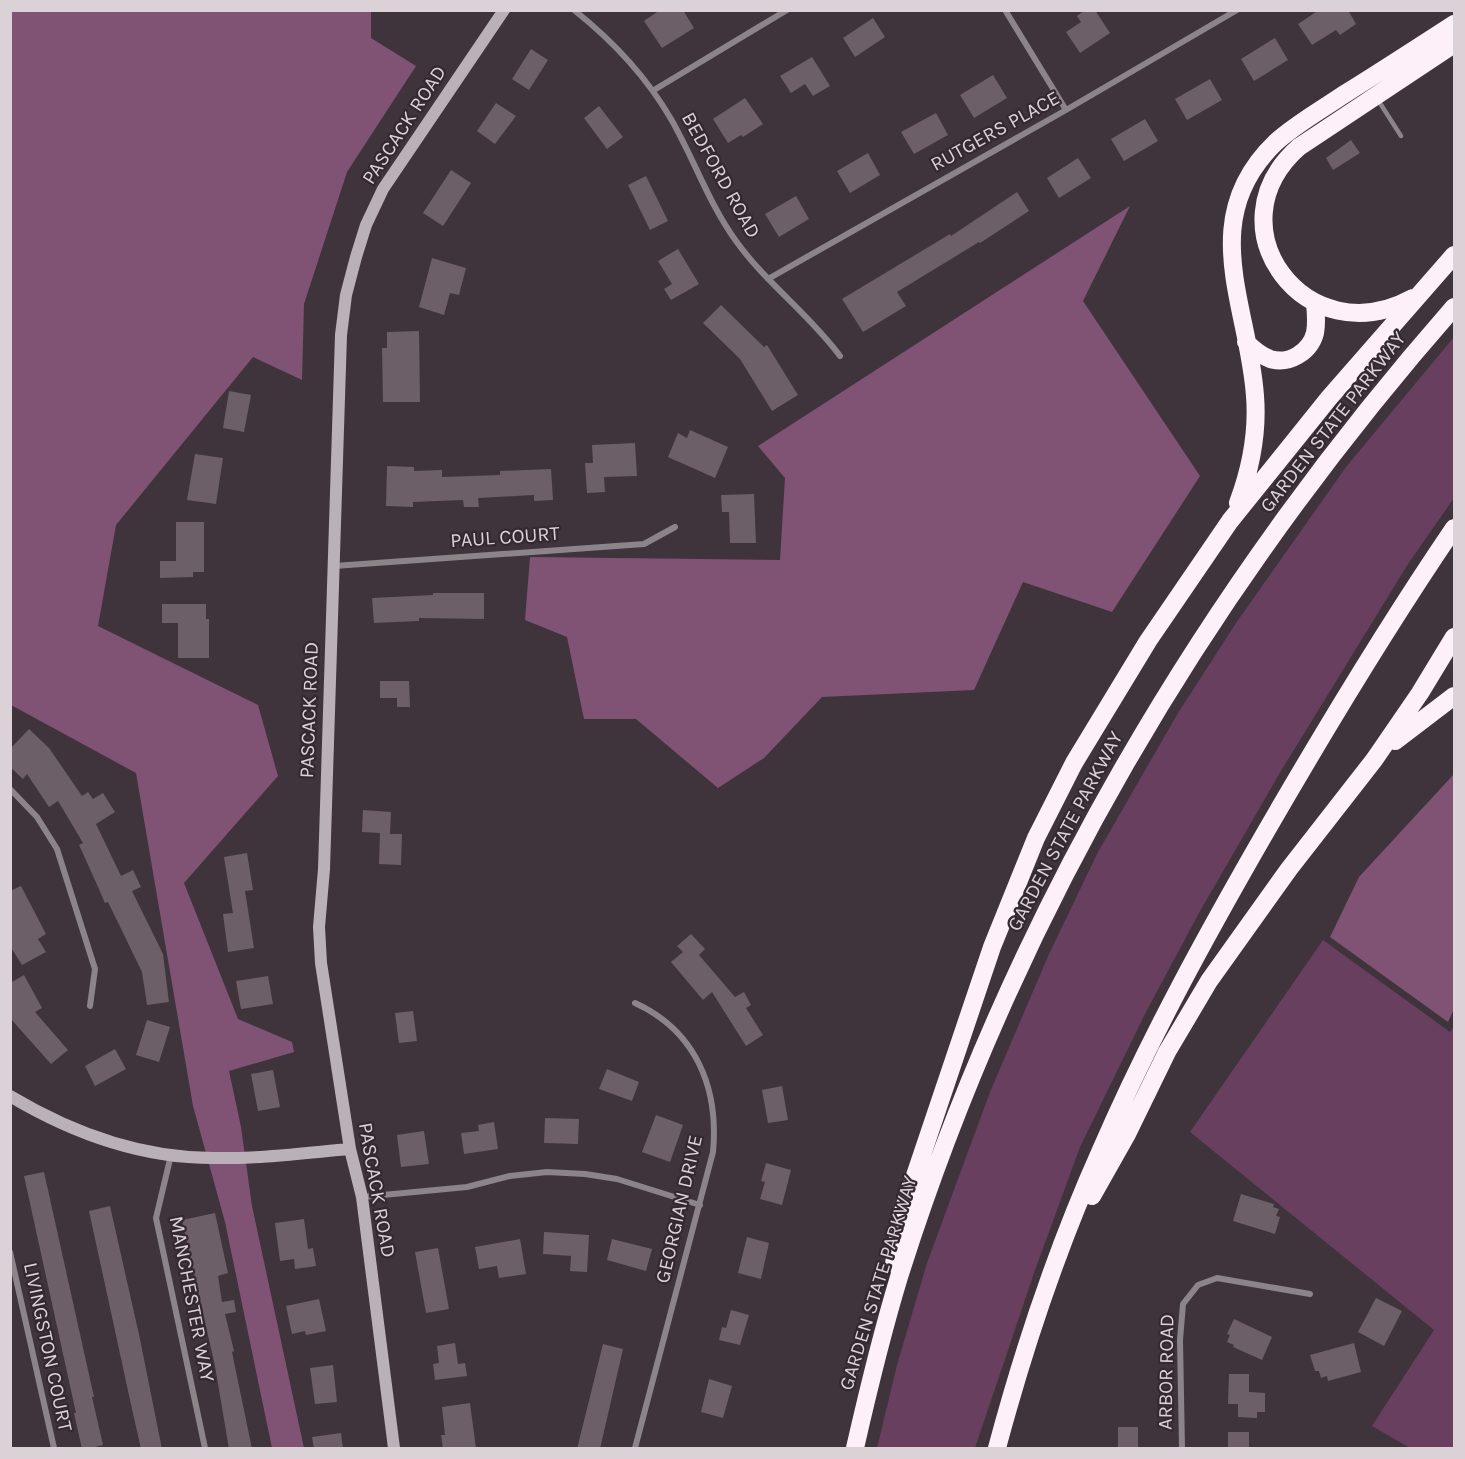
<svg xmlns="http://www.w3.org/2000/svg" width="1465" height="1459" font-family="Karla,sans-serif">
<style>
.green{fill:#683f5e}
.forest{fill:#805374}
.building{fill:#6c5f68}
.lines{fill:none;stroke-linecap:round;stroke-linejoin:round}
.lane{stroke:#8b8489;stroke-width:4.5}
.street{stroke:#8b8489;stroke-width:6}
.secondary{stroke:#bab0b7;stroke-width:12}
.highway{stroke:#fdf0f9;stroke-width:18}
.labels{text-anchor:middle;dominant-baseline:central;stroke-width:4.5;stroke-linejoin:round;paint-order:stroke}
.street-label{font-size:20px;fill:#dad2d7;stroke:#352931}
</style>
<rect width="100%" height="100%" fill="#3f333c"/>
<!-- green -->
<path class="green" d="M1454 337V498L1408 564 1281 771 1199 913 1146 1012 1080 1147 1034 1273 975 1448H877L897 1365 927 1263 990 1092 1049 954 1098 852 1178 713 1236 623 1346 467Z
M1323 940 1450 1032 1454 1026V1448H1410L1372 1426 1434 1330 1190 1132Z"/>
<!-- forest -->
<path class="forest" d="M10 11H371V38L416 66 347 172 304 304 302 380 253 357 116 525 98 626 258 705 278 776 184 883 238 1019 292 1042 294 1052 229 1071 241 1127 252 1206 304 1448H272L225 1222 193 1106 136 773 11 705Z
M1130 206 1083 301 1200 476 1112 612 1023 582 974 690 822 697 764 758 718 788 636 719H584L567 637 525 620 530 557 780 560 785 478 758 446Z
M1454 774V1009L1448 1022 1330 937 1359 877Z"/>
<!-- building -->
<path class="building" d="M660 10H683L694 28 662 48 644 21Z
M1085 10H1095L1110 33 1080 53 1066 32 1081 22 1077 16Z
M1319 10H1348L1356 24 1340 35 1336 30 1312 45 1298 24Z
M873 18 885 37 855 57 843 38Z
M1275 38 1288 60 1254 81 1241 59Z
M531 49 548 60 529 90 512 79Z
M812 57 830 86 813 96 805 84 791 93 780 76Z
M993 75 1007 98 974 118 960 95Z
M1210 79 1222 100 1187 120 1175 99Z
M745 98 763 124 743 137 741 135 728 143 713 119Z
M496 103 516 116 495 144 477 131Z
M599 106 623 137 607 149 584 118Z
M936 113 948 135 914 154 901 132Z
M1145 119 1158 141 1124 161 1111 139Z
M1351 140 1360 153 1333 170 1326 158Z
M868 153 880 175 850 193 837 171Z
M1078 158 1091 178 1059 198 1047 178Z
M451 170 471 183 443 226 423 213Z
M646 176 668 221 650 230 628 185Z
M1017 192 1029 211 980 243 979 242 897 292 906 306 863 332 842 299 950 234 951 236Z
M796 196 809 219 779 237 765 214Z
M678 249 699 284 671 300 664 289 672 284 658 261Z
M432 258 466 268 459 295 450 293 444 315 419 307Z
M721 305 764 347 767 345 798 395 772 411 740 359 703 323Z
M419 331 420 402H383L382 348H387V332Z
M229 391 251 395 244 432 223 428Z
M690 430 728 447 715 478 668 457 678 433 687 438Z
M635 443 637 476 604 477 605 492 587 493 585 463H593L592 445Z
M195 454 223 458 216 504 187 500Z
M387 466 414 467V471L442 470V477L500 475V471L551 469 553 500 534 501V495L478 498 479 507H464L463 500 413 502V507L386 506Z
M754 494 756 543H730L729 512H722L721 495Z
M176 522H204V572H193V577L160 578V561H176Z
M433 593H484V619L419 618V621L374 623 372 598 433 595Z
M162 604H206V619H209V658H178V623H162Z
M380 681H409L410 707H397V698H380Z
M29 729 49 748 82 796 88 792 93 799 103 793 115 812 96 824 121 876 133 870 141 887 132 891 163 954 169 1002 147 1005 142 972 108 902 105 903 94 878 79 845 83 843 58 801 49 807 27 774 23 779 10 767V749Z
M363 810 391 812 390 834H402L401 865 379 864 380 833 362 832Z
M247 853 253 890 245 891 254 948 228 952 223 914 233 913 224 857Z
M21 886 46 934 38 939 46 952 22 965 10 946V891Z
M691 934 705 949 699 955 735 997 744 992 751 1005 746 1008 763 1035 746 1046 712 992 703 1000 671 962 683 952 677 946Z
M24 975 42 1008 35 1012 68 1050 51 1064 10 1018V983Z
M268 976 273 1004 241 1009 236 981Z
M413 1011 417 1041 399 1043 395 1013Z
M147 1020 170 1027 159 1062 136 1055Z
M115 1049 126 1069 95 1086 85 1066Z
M607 1069 639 1082 632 1101 599 1089Z
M273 1070 280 1107 258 1111 251 1074Z
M782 1086 788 1120 768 1123 762 1090Z
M656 1115 683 1125 670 1162 642 1152Z
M545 1118 579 1119 578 1144 544 1143Z
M494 1122 498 1149 464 1154 461 1133 479 1131 478 1125Z
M424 1131 429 1164 401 1167 397 1135Z
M766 1163 791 1170 782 1205 760 1199 765 1182 761 1181Z
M44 1172 94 1397H92L103 1445 87 1449H82L74 1413H76L24 1176Z
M1241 1194 1274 1204 1273 1207 1279 1209 1276 1216 1280 1217 1275 1234 1233 1221Z
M110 1206 140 1339 162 1449H141L130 1400 89 1211Z
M215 1213 228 1273 218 1276 222 1302 234 1300 236 1312 225 1314 234 1351 232 1352 252 1449H229L215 1366 182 1220Z
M304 1219 308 1249 313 1248 316 1266 295 1269 294 1259 280 1261 275 1223Z
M544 1232 589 1235 587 1272 570 1271 571 1256 543 1254Z
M747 1237 769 1243 761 1279 738 1273Z
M520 1239 526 1274 499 1278 497 1266 479 1269 475 1247Z
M612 1239 652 1249 646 1271 607 1260Z
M438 1248 449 1309 426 1313 415 1252Z
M1376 1298 1402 1311 1384 1346 1358 1332Z
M319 1299 326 1331 306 1335 305 1331 292 1334 286 1306Z
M731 1310 749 1315 740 1345 719 1340 722 1327 726 1328Z
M1234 1319 1272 1337 1262 1360 1233 1347 1234 1345 1227 1342 1230 1335 1227 1334Z
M455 1343 458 1364 465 1363 467 1376 435 1380 433 1364 439 1363 437 1346Z
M1354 1343 1361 1372 1328 1381 1327 1376 1321 1378 1319 1371H1315L1310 1355Z
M603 1344 623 1349 600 1449H577Z
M333 1365 337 1402 315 1404 310 1368Z
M1229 1374H1249V1392L1265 1393V1412H1257V1418L1238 1417V1404H1228Z
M709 1379 732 1386 723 1418 701 1412Z
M470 1403 476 1449H443L441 1435H445L442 1407Z
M1118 1427H1138V1449H1118Z
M1228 1432H1249V1449H1228Z
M341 1433 343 1449H314L312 1437Z"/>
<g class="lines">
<!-- lane -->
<path class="lane" d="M1378 100 1401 136"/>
<!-- street -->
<path class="street" d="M574 10C613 41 646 76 671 119 694 159 709 204 736 241 766 283 809 314 840 356
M1005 10 1066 110
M654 90 787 10
M768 279 1066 110 1237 10
M334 566 644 544 675 527
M10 789 37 817 57 849 95 969 90 1006
M171 1155 156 1218 205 1448
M362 1197 467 1187 510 1176 547 1172 585 1174 617 1179 700 1205
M10 1252 54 1448
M635 1448 713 1152C719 1088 696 1031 635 1003
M1182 1448 1180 1340 1183 1304 1198 1285 1217 1278 1310 1294"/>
<!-- secondary -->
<path class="secondary" d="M10 1096C72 1133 141 1158 213 1158 259 1159 305 1153 350 1149
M394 1448 362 1197 350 1149 321 963 319 927 324 869 341 335 346 295 356 257 366 225 383 189 504 10"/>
<!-- highway -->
<path class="highway" d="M1413 298C1306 357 1209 226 1299 147L1454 44
M1246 342C1253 349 1260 355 1270 359 1289 365 1310 352 1315 333 1317 323 1316 313 1315 303
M1238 503C1251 468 1258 434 1255 396 1249 306 1195 219 1276 142 1296 124 1321 110 1343 95 1380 72 1417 48 1454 24
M1395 741 1454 696
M1092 1196 1127 1134 1167 1052 1209 981 1289 869 1374 760 1420 693 1454 637
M894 1264 902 1214 992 947 1036 838 1074 763 1148 641 1230 521 1329 398 1454 255
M855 1448C868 1391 882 1333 899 1277 1013 916 1205 591 1454 307
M997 1448C1024 1347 1058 1246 1101 1150 1149 1039 1208 932 1268 828 1327 726 1388 625 1454 528"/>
</g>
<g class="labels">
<!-- street labels -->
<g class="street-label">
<text transform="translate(404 125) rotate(-57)">PASCACK ROAD</text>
<text transform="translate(995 131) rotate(-29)">RUTGERS PLACE</text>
<text transform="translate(721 175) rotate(61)">BEDFORD ROAD</text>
<text transform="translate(1333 422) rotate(-52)">GARDEN STATE PARKWAY</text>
<text transform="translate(505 537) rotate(-4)">PAUL COURT</text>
<text transform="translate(309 710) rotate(-88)">PASCACK ROAD</text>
<text transform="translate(1065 831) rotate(-62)">GARDEN STATE PARKWAY</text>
<text transform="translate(377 1190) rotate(80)">PASCACK ROAD</text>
<text transform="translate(679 1209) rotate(-77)">GEORGIAN DRIVE</text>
<text transform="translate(878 1283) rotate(-73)">GARDEN STATE PARKWAY</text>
<text transform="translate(192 1299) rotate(79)">MANCHESTER WAY</text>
<text transform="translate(48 1347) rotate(78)">LIVINGSTON COURT</text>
<text transform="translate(1166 1372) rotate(-89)">ARBOR ROAD</text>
</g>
</g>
<!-- border -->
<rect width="1465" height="1459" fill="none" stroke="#dad2d7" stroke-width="24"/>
</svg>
